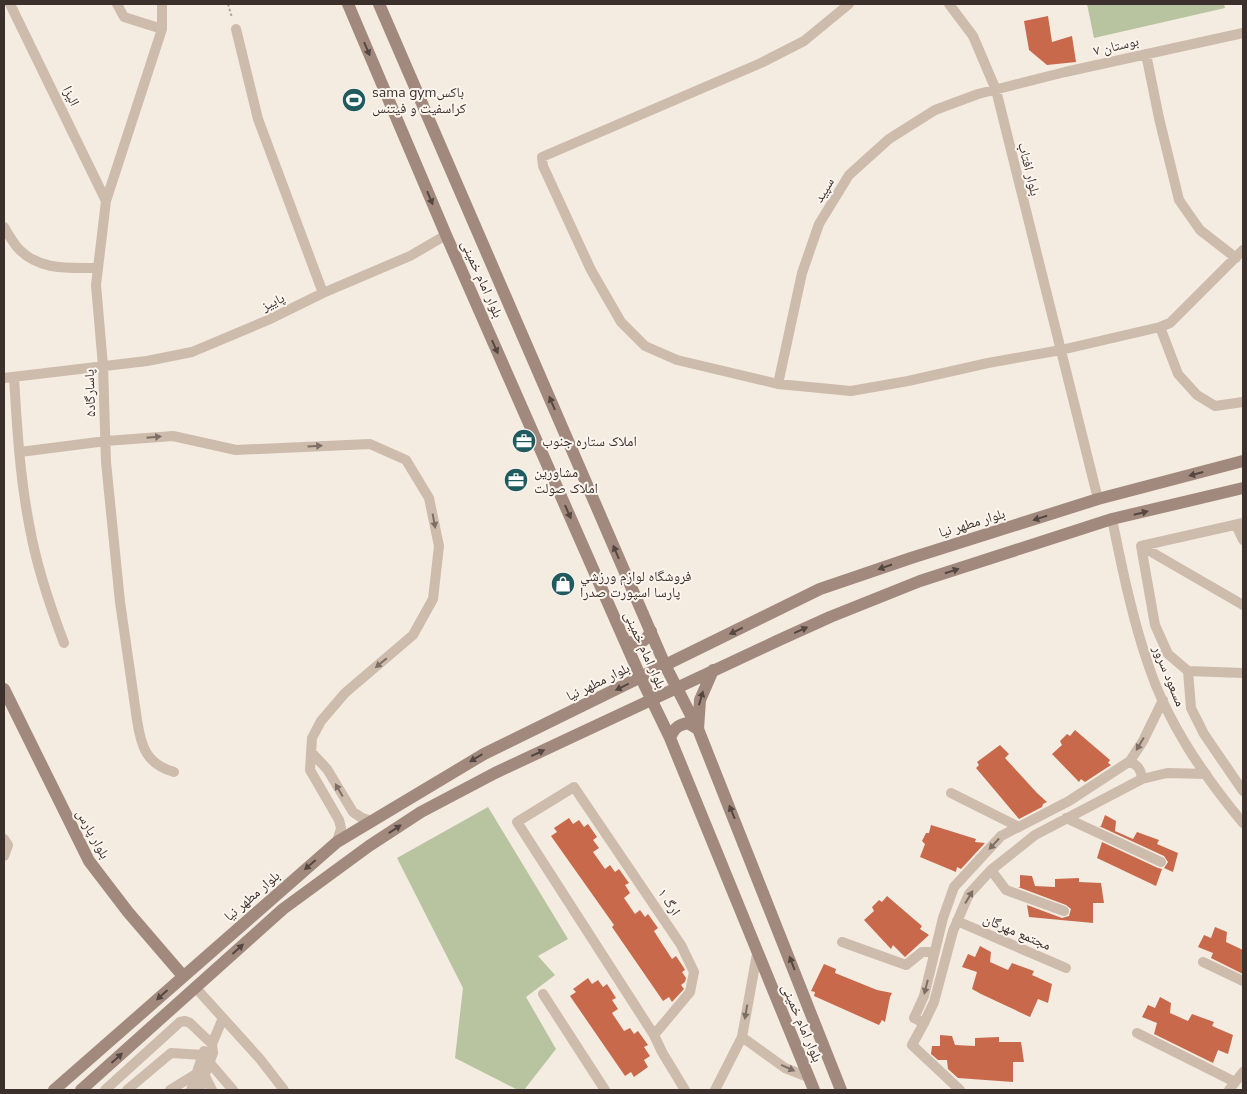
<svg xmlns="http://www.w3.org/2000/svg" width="1247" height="1094" font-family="'Nunito Sans','Noto Naskh Arabic',sans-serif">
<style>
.green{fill:#b8c4a0}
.building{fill:#c8694b}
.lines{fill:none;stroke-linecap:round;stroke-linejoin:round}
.path{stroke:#b9a596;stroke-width:2;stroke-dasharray:2.5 2.5;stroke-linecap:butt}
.street{stroke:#cdbbac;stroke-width:10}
.secondary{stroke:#a18a7d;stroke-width:12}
.oneway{fill:#544640}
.oneway2{fill:#7d6f65}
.labels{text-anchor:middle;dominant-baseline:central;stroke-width:4;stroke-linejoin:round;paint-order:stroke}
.street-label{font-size:14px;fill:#3b302b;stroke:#fbf5ee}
.poi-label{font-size:14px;fill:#3b302b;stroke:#fbf5ee;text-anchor:start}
</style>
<rect width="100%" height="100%" fill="#f4ebe1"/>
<!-- green -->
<path class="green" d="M1087 4H1224L1225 8 1094 38Z
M488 807 568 939 538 956 555 975 526 997 556 1049 524 1090H518L455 1058 463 988 397 858Z"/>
<!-- building -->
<path class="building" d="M1048 16 1052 42 1072 36 1076 62 1047 65 1029 50 1024 21Z
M1075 730 1110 760 1108 763 1111 765 1085 782 1081 779 1079 782 1052 754 1062 745 1060 741 1067 734 1070 736Z
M1000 745 1009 754 1005 758 1037 793 1047 802 1043 804 1042 807 1019 819 976 768 979 765 977 762Z
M1105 815 1116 821 1115 831 1133 839 1137 832 1159 840 1157 844 1178 853 1173 872 1164 868 1168 862 1164 856 1099 826H1101Z
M569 818 573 824 579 820 584 827 588 824 597 837 593 840 599 848 593 852 605 869 610 865 615 872 619 869 629 883 625 885 630 893 624 898 635 914 640 910 645 917 648 914 658 928 654 931 659 939 672 959 676 956 684 968 685 970 682 972 686 978 685 982 681 985 684 989 672 1002 669 997 663 1001 612 927 614 925 551 836 557 832 554 828Z
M931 825 976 839 975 842 985 843 961 869 957 867 956 872 920 857 925 844 922 841 926 833H929Z
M1102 842 1158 868 1162 869 1156 886 1097 858Z
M1020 875 1032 876 1035 886 1055 887V879L1079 878V882L1101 883 1104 903H1093V923L1029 917 1027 905 1062 918 1069 916 1071 909 1066 905 1018 887H1020Z
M887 896 922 926 920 929 929 935 905 957 893 945 891 949 864 920 874 911 872 907 879 900 882 902Z
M1215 927 1227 932 1226 942 1243 950V974L1211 958 1213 953 1198 947 1204 935 1211 938Z
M980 946 991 952 990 962 1008 970 1012 963 1034 971 1032 975 1052 984 1048 1003 1038 999 1030 1017 981 994 972 989 977 972 962 967 968 954 975 957Z
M824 964 836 969 835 973 877 990 892 993 890 997 885 1022 882 1020 879 1025 814 996 815 992 811 991Z
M588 978 592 984 598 980 603 987 607 984 616 998 612 1000 618 1009 612 1013 624 1031 630 1028 634 1034 638 1031 648 1045 644 1047 650 1056 644 1060 648 1067 634 1077 631 1072 625 1076 570 996 576 992 573 989Z
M1160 997 1171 1003 1170 1013 1188 1021 1192 1014 1214 1022 1212 1026 1233 1035 1228 1054 1218 1050 1213 1063 1154 1034 1157 1023 1142 1017 1148 1005 1155 1008Z
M940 1035 952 1036 955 1045 975 1046V1038L999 1037V1042H1021L1024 1062H1013V1082L958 1078 948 1069 947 1060H938L931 1054 932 1046H940Z"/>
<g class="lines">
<!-- path -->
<path class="path" d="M228 4 232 18"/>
<!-- street -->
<path class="street" d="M10 4 106 201
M117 4 124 17 162 29
M162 4V29L106 201 96 285 103 366 106 462 120 602 137 720C141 746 146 764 174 772
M849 4 804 41 761 63 542 157 543 166 591 270 621 322 645 346 677 360 778 384 851 391 908 381 988 363 1061 350 1160 327 1170 323 1243 250
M949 4 973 36 996 90 1098 499
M236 29 258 119 323 293
M1146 54 1159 118 1179 200 1200 230 1236 258
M4 227C8 234 12 241 17 247 38 271 69 268 98 268
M1160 327 1178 374 1197 395 1215 406 1243 402
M14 377C17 428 20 479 30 529 37 568 50 606 64 643
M4 378 147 361 192 352 268 320 323 293 410 256 446 235
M778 384 802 273 819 224 849 175 889 139 935 110 978 94 1065 72 1243 33
M20 452 106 441 173 436 236 450 370 444 406 460 429 498 439 546 433 599 413 635 345 693 321 721 312 738 310 770 339 820 341 828 337 842
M1112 519C1122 568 1132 617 1148 664 1167 723 1204 776 1243 823
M1243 523 1141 546 1155 625 1168 654 1188 671 1243 673
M1236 525 1243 540
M1141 546 1243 605
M1188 671 1191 708 1204 734 1243 791
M1163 700 1143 741 1130 761 1069 801 1001 836 954 887 943 918 924 996 914 1018 924 1023 934 1002 953 931 969 894 991 870 1035 835 1142 779 1167 773 1206 774
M311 752 327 769 353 812 362 818 372 821
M1130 761C1138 766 1141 769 1142 779
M951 793 1019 827
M1066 818 1161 862
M4 839 8 845 4 856
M991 870 1006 890 1064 911
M957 921 1066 968
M842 942 906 965 922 952H934
M1203 962 1243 981
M195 987 260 1059 284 1090
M543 994 605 1090
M924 1023 912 1045 960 1090
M1137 1033 1235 1082
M654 1035 690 992 694 972 681 945 574 787 517 822 654 1035 662 1052 685 1090
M742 1037 785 1068 808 1077
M209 1062 233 1090
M205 1076 212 1090
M105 1090 180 1022 185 1021 190 1023 212 1044
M127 1090 171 1053 203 1055
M170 1090 196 1074
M191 1090 204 1051
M199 1090 213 1053 212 1044 223 1018
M715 1090 742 1037 757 954
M1229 1090 1243 1072"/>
<!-- secondary -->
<path class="secondary" d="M348 4 446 235 641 678 670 738 814 1090
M379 4 665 665 698 729 841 1090
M625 641C639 645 644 644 651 631
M4 689 89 861 128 912 183 976
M670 738C674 729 677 725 688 723L698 729 700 700 713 670
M54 1090 337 842 484 754 820 589 911 558 1098 499 1243 461
M81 1090 283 909 369 846 421 812 495 773 777 641 830 617 920 581 1112 519 1243 488"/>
</g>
<!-- one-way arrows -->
<defs><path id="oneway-solid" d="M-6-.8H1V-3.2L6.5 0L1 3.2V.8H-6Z" transform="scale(1.25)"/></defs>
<g class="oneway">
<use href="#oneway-solid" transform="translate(367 49) rotate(67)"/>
<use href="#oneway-solid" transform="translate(430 198) rotate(67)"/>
<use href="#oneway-solid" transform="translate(495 347) rotate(66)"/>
<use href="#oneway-solid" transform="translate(552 403) rotate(-113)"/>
<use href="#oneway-solid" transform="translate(1196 474) rotate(165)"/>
<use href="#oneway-solid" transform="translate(568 512) rotate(66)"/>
<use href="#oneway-solid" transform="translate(1141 513) rotate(-14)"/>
<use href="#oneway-solid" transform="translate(1040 518) rotate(163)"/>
<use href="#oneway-solid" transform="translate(616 552) rotate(-113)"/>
<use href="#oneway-solid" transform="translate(885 567) rotate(161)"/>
<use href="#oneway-solid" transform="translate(952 571) rotate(-18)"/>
<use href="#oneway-solid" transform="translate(801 630) rotate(-24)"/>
<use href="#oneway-solid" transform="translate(736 631) rotate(154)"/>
<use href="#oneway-solid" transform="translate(622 687) rotate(154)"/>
<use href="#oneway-solid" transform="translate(701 698) rotate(-74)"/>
<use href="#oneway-solid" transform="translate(538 753) rotate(-25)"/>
<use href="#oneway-solid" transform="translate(476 758) rotate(149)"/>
<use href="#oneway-solid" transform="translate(732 812) rotate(-112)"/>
<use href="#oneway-solid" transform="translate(395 829) rotate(-33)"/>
<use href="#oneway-solid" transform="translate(310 865) rotate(139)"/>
<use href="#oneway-solid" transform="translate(238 949) rotate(-42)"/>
<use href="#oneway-solid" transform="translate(792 963) rotate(-111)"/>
<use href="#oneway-solid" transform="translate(162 995) rotate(138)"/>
<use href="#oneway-solid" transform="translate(117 1058) rotate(-42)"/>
</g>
<g class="oneway2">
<use href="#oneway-solid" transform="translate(154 437) rotate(-5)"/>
<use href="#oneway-solid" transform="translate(315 446) rotate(-3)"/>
<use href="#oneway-solid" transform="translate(434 521) rotate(79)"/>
<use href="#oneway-solid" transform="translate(381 663) rotate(140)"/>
<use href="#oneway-solid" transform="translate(1140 744) rotate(121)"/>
<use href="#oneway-solid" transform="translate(339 790) rotate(-120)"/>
<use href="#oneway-solid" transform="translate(994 844) rotate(133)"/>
<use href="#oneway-solid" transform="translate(969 897) rotate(-59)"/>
<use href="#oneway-solid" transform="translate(926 987) rotate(104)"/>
<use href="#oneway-solid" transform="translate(746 1012) rotate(100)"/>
<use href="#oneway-solid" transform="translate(788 1068) rotate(24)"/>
</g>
<!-- icons -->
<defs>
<g id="stadium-disc" transform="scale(1.25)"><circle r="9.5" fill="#1f5a5e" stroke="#fbf5ee"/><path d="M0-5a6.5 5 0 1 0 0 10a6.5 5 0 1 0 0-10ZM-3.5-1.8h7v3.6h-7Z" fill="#fff"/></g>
<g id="office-disc" transform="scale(1.25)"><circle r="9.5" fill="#1f5a5e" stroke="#fbf5ee"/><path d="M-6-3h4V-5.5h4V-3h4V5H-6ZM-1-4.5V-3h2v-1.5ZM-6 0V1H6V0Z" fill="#fff"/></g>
<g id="shop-disc" transform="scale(1.25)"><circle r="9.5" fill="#1f5a5e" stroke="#fbf5ee"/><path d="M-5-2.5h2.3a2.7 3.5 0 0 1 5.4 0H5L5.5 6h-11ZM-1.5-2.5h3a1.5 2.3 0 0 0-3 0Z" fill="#fff"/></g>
</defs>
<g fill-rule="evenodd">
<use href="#stadium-disc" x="354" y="100"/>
<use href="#office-disc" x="524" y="441"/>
<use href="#office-disc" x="516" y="480"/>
<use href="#shop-disc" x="563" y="584"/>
</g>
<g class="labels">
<!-- street labels -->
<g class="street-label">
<text transform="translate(1116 46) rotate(-13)">بوستان ۷</text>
<text transform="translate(71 96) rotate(64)">الیزا</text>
<text transform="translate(1029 169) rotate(76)">بلوار افتاب</text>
<text transform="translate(824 190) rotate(-59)">سپید</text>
<text transform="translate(482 279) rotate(66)">بلوار امام خمینی</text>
<text transform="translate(273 302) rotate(-26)">پاییز</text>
<text transform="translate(90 393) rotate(-92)">پاسارگاد۵</text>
<text transform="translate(972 523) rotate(-17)">بلوار مطهر نیا</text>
<text transform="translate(645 650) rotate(66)">بلوار امام خمینی</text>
<text transform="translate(1169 676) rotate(68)">مسعود سرور</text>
<text transform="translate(598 682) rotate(-26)">بلوار مطهر نیا</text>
<text transform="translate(93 834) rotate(61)">بلوار پارس</text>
<text transform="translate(252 896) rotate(-41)">بلوار مطهر نیا</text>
<text transform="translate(669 902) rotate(56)">ارگ ۱</text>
<text transform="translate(1017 932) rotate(23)">مجتمع مهرگان</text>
<text transform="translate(802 1023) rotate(67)">بلوار امام خمینی</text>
</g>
<!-- poi labels -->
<g class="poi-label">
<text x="372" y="92">sama gymباکس<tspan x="372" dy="16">کراسفیت و فیتنس</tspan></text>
<text x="542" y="441">املاک ستاره جنوب</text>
<text x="534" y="472">مشاورین<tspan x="534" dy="16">املاک صولت</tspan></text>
<text x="580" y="576">فروشگاه لوازم ورزشي<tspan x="580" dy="16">پارسا اسپورت صدرا</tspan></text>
</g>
</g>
<!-- border -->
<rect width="1247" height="1094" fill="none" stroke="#3b302b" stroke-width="10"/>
</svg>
